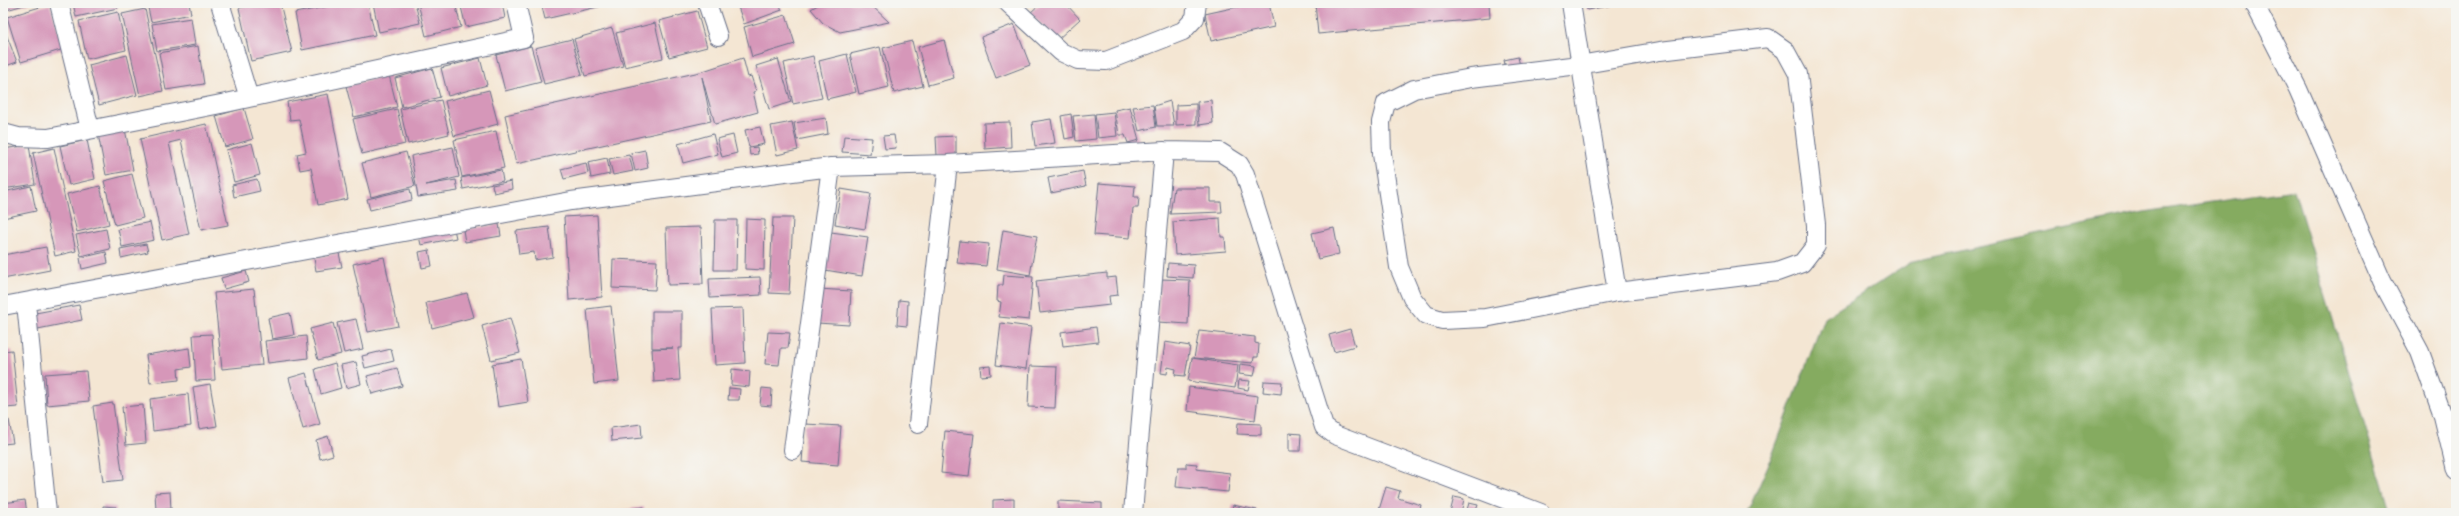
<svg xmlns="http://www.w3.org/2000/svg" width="2459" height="516" font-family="'IM FELL DW Pica',serif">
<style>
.forest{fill:#85ab61;stroke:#506d60}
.building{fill:#d697b9}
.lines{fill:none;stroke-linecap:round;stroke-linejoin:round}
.minor-casing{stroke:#676f87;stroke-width:20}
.minor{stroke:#fff;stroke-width:18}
</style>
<rect width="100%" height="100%" fill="#f6f6f2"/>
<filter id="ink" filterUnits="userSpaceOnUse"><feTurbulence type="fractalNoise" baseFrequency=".025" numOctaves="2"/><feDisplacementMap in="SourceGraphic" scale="8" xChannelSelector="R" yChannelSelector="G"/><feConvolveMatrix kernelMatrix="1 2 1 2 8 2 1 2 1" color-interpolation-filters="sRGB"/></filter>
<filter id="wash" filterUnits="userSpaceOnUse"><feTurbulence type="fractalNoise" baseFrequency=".012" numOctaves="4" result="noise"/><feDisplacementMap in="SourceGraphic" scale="16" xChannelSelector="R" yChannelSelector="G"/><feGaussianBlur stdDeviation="0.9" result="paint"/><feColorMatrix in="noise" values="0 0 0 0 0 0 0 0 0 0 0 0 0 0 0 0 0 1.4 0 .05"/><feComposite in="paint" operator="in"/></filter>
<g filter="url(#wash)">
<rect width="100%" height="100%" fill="#f4e6d3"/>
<!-- forest -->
<path class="forest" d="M2294 190 2391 513H1747L1770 461 1824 318 1913 261 2144 212Z"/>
<g id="blocks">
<!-- building -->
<path class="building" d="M3 3H31L3 11Z
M73 3H117L118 8 76 17Z
M147 3H189L191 14 151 22Z
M261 3H280L292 52 251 61 239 8Z
M345 3H368L375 35 302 50 295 13Z
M373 3H415L420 23 379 32Z
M418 3H455L461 27 426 36Z
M460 3H502L505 18 466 27Z
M541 3H611V4L545 19Z
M779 3 782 10 744 24 737 4Z
M821 3H869L889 22 840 32 823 23 811 9Z
M1041 3H1065L1080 19 1057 40 1030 13Z
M1255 3H1269L1274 27 1211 41 1205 14Z
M1315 3H1489L1490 18 1318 34Z
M1586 3H1618V4L1587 10Z
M50 4 64 49 21 62 7 17Z
M145 9 163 91 140 96 122 14Z
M697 11 707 47 669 57 659 21Z
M118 12 126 50 87 59 79 21Z
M786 15 795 44 752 57 744 27Z
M191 18 195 45 157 51 152 24Z
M655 23 663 58 625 67 616 33Z
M1014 24 1030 65 996 78 981 37Z
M3 26 17 62 3 67Z
M612 28 623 66 585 76 574 39Z
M572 39 582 75 544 84 535 48Z
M944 40 954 78 928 85 918 47Z
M912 41 923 86 894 93 883 48Z
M198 46 204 84 166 90 159 53Z
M531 46 541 82 505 91 496 55Z
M880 47 889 87 859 94 850 54Z
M847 54 856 92 827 99 819 61Z
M127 55 137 95 99 105 89 65Z
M813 56 822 98 793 104 784 63Z
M1518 57 1521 70 1507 73 1504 60Z
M480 58 487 85 448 96 441 68Z
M743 58 748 77 751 76 756 91 753 92 758 112 715 124 702 77 711 121 516 164 505 115 700 72Z
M778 59 791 102 769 109 756 66Z
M432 68 440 97 402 107 395 78Z
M389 75 397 107 354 117 346 86Z
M489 90 498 124 454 136 445 101Z
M328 94 348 199 318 205 311 168 300 170 297 154 306 152 299 119 290 120 287 102Z
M441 100 449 134 408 144 400 109Z
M1211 100 1213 123 1199 125 1197 102Z
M1170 101 1174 126H1157L1154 106Z
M1196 104V124L1176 125V105Z
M1153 105 1156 127 1139 131 1133 107Z
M1130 107 1139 140 1128 143 1125 135H1119L1115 110Z
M244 108 253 139 225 147 216 116Z
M397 109 405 144 362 154 353 119Z
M1114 112 1117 136 1098 138 1095 114Z
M1071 114 1074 137 1065 139 1061 116Z
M1094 114 1096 139 1076 141 1073 116Z
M826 118 828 134 797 140 794 123Z
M1051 119 1055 143 1035 146 1032 122Z
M792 122 798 150 777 155 771 126Z
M1010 122 1011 147 985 149 984 123Z
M206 124 228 225 201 230 181 140 169 143 189 234 162 240 140 139Z
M760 127 764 144 749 147 745 130Z
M125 129 133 170 106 175 98 134Z
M496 131 504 168 462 177 454 140Z
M713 134 718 154 683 163 678 144Z
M733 135 737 153 722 157 717 139Z
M894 135 896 148 885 149 883 136Z
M844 136 872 138 870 154 842 152Z
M956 136V155L937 156 936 137Z
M87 140 95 179 69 185 60 146Z
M252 143 260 175 234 182 226 150Z
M29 145 35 184 3 189V149Z
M453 147 459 177 426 185 456 180 458 191 418 197 411 156Z
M757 147 758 154 750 155 749 148Z
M54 148 76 251 55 256 33 153Z
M645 150 648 168 635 171 631 153Z
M406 152 415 186 371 197 362 163Z
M629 155 633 171 613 175 609 159Z
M607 158 610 174 591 178 588 162Z
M586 163 588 173 564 179 561 169Z
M501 170 503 181 463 189 461 178Z
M1083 171 1086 186 1051 193 1048 178Z
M132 174 143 218 115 225 104 181Z
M257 179 260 191 234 197 232 185Z
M511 181 512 189 494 193 492 185Z
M1099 183 1135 186 1134 197H1139L1138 208H1133L1130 238 1094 235Z
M31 186 36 211 3 218V192Z
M100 186 109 224 77 232 67 194Z
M1174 188H1210V202H1221L1222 212 1170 214Z
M410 189 412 200 370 210 367 199Z
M841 189 871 194 865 229 835 224Z
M597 215 602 297 569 300 564 217Z
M773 218H793L789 294 769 293Z
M1220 218 1221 237H1225L1226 251 1175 255 1173 222Z
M746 219 765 220 764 270 745 269Z
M715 220H737L736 270H714Z
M150 222 154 240 122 247 118 229Z
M499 224 501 236 465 242 463 230Z
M549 227 553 257 535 260 534 252 519 254 516 231Z
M701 227 703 284 668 285 666 228Z
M1334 228 1339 254 1318 259 1312 233Z
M106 229 110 249 81 256 76 235Z
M454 229 456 238 421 245 419 236Z
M1003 230 1037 236 1030 275 997 269Z
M831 232 868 237 862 276 825 270Z
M960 241 989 244 986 266 957 263Z
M146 244 148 252 121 258 120 249Z
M46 247 50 270 3 279V255Z
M429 250 432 266 422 268 419 252Z
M106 252 108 263 82 269 80 258Z
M339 253 342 267 316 271 314 258Z
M384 257 398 326 368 332 353 264Z
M613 259 657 261 655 290 612 288Z
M1168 263 1194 265 1193 278 1167 276Z
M246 271 249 282 224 289 221 278Z
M1107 273V278L1116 277 1118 295 1109 296 1110 305 1040 313 1036 281Z
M1004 275 1033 277 1029 320 999 317 1001 302 997 301 998 285H1003Z
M760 277 761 295 710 298 709 279Z
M1160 279 1190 280 1188 324 1158 322Z
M254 289 262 365 222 369 214 293Z
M819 289 851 291 849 325 817 323Z
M467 293 474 317 432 328 426 303Z
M899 300 908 301 907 326 897 325Z
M79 305 82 320 33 330 30 314Z
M611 306 619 381 594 384 587 309Z
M743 308 745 363 715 365 712 309Z
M652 311H682V348H678L680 380 654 382 652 349 673 348H652Z
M290 313 294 335 272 339 268 318Z
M510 318 520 353 491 360 482 326Z
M356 319 363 349 344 353 337 323Z
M333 323 341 354 318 360 310 329Z
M1001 323 1031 327 1026 369 996 365Z
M1096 327 1098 342 1063 346 1061 332Z
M1350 329 1355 346 1334 352 1329 335Z
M1199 331 1255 337V343L1259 344 1258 357H1254L1253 363 1194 358Z
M768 332 790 333 788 348H781L779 365 765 364Z
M212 334 215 380 196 381 193 335Z
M306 336 308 358 268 363 265 341Z
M1165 342 1190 346 1185 376 1175 375 1176 369 1168 367 1167 374 1161 373Z
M189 348 191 367 178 369 179 380 150 383 146 355Z
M391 349 394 361 365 368 362 356Z
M12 350 18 407 5 408 3 351Z
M1192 358 1238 365 1235 388 1188 381Z
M521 359 528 402 498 407 492 364Z
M356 362 361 384 346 388 341 365Z
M335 363 341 388 321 394 315 369Z
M1240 364 1256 366 1254 376 1239 374Z
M990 366 991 375 981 376 980 367Z
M1030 366 1057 367 1055 408 1028 407Z
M397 368 402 386 372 394 367 376Z
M732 369 750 371 749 387 731 385Z
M86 371 89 401 47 405 45 374Z
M306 373 320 424 303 429 289 378Z
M1239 380 1250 381 1248 390 1238 388Z
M1264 381 1282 382 1281 394 1263 392Z
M210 384 217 426 199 429 193 387Z
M1189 387 1258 396 1255 420 1187 411Z
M729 388 740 389 739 400H728Z
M762 388 772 389 771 406 760 405Z
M188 394 191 426 153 431 150 399Z
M113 403 123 480 103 482 93 406Z
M143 405 146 443 126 445 122 407Z
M9 420 13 443 3 444V421Z
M1238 423 1261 424V435L1237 434Z
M641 424 642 438 612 441 611 428Z
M805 424 841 426 838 465 802 462Z
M945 431 974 434 969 476 941 473Z
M1289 433 1301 434 1300 451H1289Z
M328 436 333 455 320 459 316 440Z
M1186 463 1197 464 1196 469 1230 473 1228 492 1176 487 1178 468H1186Z
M1386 487 1400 491 1398 498 1421 505 1419 513H1378Z
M170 492 171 509 156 510 155 493Z
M1454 497 1464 499 1461 513H1450Z
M1014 499V513H999L998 510H993V500Z
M25 500 27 513H3V503Z
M1058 501 1102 503V513H1058Z
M1469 503 1478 505 1475 513H1466Z
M1233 505 1257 510 1256 513H1231Z
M103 506 116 507V513H103Z
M644 507V513H607V512Z"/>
</g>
</g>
<g filter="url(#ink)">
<use href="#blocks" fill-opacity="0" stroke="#676f87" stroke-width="1"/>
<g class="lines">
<!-- minor casing -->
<g class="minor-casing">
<path id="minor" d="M59 3 90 129
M220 3 249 98
M707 3 718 36
M1008 3 1061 52 1078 60 1106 61 1183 31 1195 18 1197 3
M1571 3 1617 292
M2254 3 2298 89 2382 281 2420 352 2443 416 2456 470
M1768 38 1785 50 1798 74 1816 225V245L1802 263 1777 272 1617 292 1485 318 1442 320 1426 315 1412 298 1399 267 1382 154 1381 122 1386 103 1414 89 1471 78 1579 65 1660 51Z
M3 133 18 137 48 138 226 103 524 38 516 3
M26 303 47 513
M3 306 571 201 831 167 948 164 1164 151 1220 152 1239 164 1245 174 1324 427 1335 435 1541 513
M918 424 948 164
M793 450 831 167
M1133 513 1164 151"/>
</g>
<!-- minor -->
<use href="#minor" class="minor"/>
</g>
</g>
<!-- margin -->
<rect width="2459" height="516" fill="none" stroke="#f6f6f2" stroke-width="16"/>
</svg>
